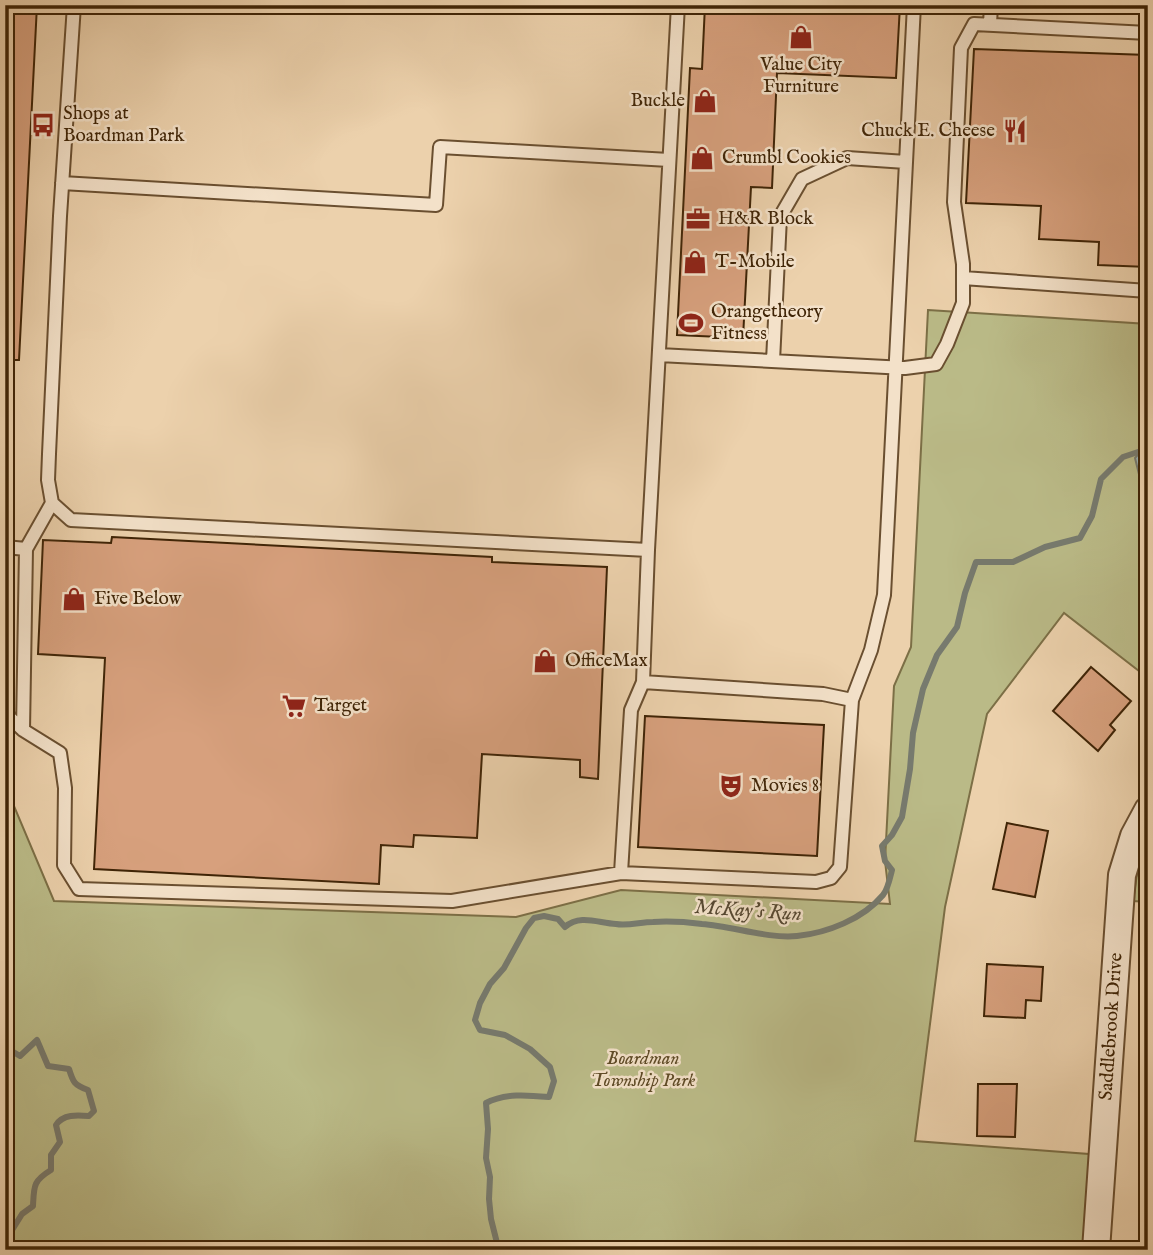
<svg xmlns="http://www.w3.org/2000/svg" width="1153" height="1255" font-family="'IM FELL English',serif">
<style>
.green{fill:#baba87;stroke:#7c6f46;stroke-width:2}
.water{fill:#9db4b4;stroke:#777a6e;stroke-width:2}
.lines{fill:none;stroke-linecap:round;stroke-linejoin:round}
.stream{stroke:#777a6e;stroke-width:6}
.building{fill:#d7a07d;stroke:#3f2406;stroke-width:2}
.lane-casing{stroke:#6a4f30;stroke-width:16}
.street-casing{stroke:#6a4f30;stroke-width:30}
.lane{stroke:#f3e1c9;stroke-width:12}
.street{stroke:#f3e1c9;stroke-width:26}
.labels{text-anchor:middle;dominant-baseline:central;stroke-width:5;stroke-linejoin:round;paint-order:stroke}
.poi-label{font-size:19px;fill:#3f2406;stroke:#f3e1c9;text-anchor:start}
.street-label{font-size:19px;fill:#3f2406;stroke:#f3e1c9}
.park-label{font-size:19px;font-style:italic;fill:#5e4a26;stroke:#f3e1c9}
.water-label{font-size:21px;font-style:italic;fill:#564832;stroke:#f3e1c9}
</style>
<rect width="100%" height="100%" fill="#ecd1ac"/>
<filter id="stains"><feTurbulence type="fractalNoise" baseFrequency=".00286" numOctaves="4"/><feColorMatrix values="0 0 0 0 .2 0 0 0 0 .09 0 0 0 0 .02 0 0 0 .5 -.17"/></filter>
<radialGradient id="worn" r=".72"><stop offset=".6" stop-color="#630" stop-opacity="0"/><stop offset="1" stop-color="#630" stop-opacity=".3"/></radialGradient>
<!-- green -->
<path class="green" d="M928 310 1148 324V678L1064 613 987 714 945 907 915 1141 1102 1155 1096 1250H5V797L14 806 54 901 516 917 621 890 890 904 885 861 894 686 911 647Z
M1148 834V902L1133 901 1141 847Z"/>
<!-- water -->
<path class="water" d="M1148 443V511L1135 458Z"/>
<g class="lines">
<!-- stream -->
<path class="stream" d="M5 1047 20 1056 37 1040 48 1066 69 1069C73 1082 74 1085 88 1090L94 1111 89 1116C77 1115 63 1114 56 1125L60 1142 51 1155V1170C33 1181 34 1186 33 1206L22 1214 9 1235 11 1250
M524 1250 506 1249 497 1243 491 1219 489 1199 490 1177 486 1158 488 1129 486 1103C505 1093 527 1095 549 1097L554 1081 550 1067 530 1049 505 1035 480 1030 475 1020 480 1003 490 984 504 968 526 928 534 918 544 916 558 919 565 927C580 914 598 923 616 924 628 926 641 922 653 922 669 921 686 922 702 924 732 926 768 939 797 936 827 933 863 919 883 895 888 889 890 878 892 870L885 861 882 846 892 835 902 817 910 769 913 733 923 689 937 655 957 627 965 593 976 562H1013L1045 547 1080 538 1092 516 1101 479 1123 457 1141 451 1148 454"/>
</g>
<!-- building -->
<path class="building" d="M5 5H37L19 360H5Z
M705 5H900L896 78 777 73 772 188 751 187 743 338 677 335 690 68 702 69Z
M974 49 1148 55V267L1098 265 1099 242 1039 239 1041 206 966 203Z
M112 537 492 557V562L607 567 598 779 580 777V760L482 754 477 838 414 835 413 847 381 845 379 884 94 869 105 658 38 654 43 540 111 543Z
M1091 667 1131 701 1110 725 1115 730 1098 751 1053 711Z
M645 716 824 725 817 856 638 847Z
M1007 823 1048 831 1035 897 993 889Z
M987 964 1043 967 1041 1001 1026 1000 1025 1018 984 1016Z
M978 1084H1017L1015 1137 977 1136Z"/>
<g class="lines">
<!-- lane casing -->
<g class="lane-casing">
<path id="lane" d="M74 5 60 216 49 454 48 480 52 503 71 520 648 550
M678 5 648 550 643 682 823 694 852 700
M990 24 991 5
M62 183 436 205 440 147 669 160
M963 278 1148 291
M659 355 905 368 936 364 947 344 963 303V264L954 202 961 48 974 24 1148 33
M773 361 780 217 802 179 847 158 906 162
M5 547 26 549 52 503
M5 713 23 730 60 753 65 788 64 865 79 889 452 901 621 873 816 882 831 878 840 867 852 700 871 650 884 595 914 5
M23 730 26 549
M621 873 631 710 643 682"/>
</g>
<!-- street casing -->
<g class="street-casing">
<g id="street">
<path id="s1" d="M1096 1250 1122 875 1134 836 1148 810"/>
</g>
</g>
<!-- lane -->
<use href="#lane" class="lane"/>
<!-- street -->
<use href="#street" class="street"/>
</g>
<!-- icons -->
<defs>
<g id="shop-bare" transform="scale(1.89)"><path d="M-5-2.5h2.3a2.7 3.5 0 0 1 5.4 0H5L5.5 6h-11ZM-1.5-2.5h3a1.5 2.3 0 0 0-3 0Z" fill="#8f2418" stroke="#f3e1c9" stroke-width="2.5" paint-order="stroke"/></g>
<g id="bus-bare" transform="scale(1.89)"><path d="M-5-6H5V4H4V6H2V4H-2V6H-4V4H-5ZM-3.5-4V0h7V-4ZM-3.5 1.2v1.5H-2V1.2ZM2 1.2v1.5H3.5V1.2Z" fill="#8f2418" stroke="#f3e1c9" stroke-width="2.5" paint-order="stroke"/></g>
<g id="restaurant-bare" transform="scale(1.89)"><path d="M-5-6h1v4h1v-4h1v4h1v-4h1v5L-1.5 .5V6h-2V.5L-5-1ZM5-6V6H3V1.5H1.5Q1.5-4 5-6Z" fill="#8f2418" stroke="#f3e1c9" stroke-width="2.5" paint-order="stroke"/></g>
<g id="office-bare" transform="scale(1.89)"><path d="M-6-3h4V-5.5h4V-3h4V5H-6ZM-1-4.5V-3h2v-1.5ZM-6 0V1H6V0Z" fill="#8f2418" stroke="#f3e1c9" stroke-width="2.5" paint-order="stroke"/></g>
<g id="stadium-bare" transform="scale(1.89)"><path d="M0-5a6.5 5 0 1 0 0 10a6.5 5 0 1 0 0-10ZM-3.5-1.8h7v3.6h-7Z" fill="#8f2418" stroke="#f3e1c9" stroke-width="2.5" paint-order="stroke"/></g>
<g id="supermarket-bare" transform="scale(1.89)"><path d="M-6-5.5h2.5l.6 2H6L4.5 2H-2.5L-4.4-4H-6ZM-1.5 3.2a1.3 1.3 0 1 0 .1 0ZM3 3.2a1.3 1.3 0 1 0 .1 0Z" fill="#8f2418" stroke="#f3e1c9" stroke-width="2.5" paint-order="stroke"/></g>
<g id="theatre-bare" transform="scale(1.89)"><path d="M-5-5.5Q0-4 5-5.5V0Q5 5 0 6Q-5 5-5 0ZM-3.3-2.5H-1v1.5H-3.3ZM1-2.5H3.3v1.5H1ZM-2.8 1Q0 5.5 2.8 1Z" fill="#8f2418" stroke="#f3e1c9" stroke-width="2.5" paint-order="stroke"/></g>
</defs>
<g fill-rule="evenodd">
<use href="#shop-bare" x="801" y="37"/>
<use href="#shop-bare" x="705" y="101"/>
<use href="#bus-bare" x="43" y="125"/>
<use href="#restaurant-bare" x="1015" y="131"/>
<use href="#shop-bare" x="702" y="158"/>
<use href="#office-bare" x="698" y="219"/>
<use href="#shop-bare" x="695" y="262"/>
<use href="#stadium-bare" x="691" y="323"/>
<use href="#shop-bare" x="74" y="599"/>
<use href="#shop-bare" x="545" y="661"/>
<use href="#supermarket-bare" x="294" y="706"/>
<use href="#theatre-bare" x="731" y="786"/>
</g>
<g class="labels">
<!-- poi labels -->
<g class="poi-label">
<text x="801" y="65" text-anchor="middle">Value City<tspan x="801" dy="22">Furniture</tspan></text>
<text x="685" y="101" text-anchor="end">Buckle</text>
<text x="63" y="114">Shops at<tspan x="63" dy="22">Boardman Park</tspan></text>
<text x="995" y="131" text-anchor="end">Chuck E. Cheese</text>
<text x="722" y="158">Crumbl Cookies</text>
<text x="718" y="219">H&amp;R Block</text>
<text x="715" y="262">T-Mobile</text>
<text x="711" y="312">Orangetheory<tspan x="711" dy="22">Fitness</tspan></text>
<text x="94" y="599">Five Below</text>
<text x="565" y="661">OfficeMax</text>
<text x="314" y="706">Target</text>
<text x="751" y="786">Movies 8</text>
</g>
<!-- street labels -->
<g class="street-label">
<text stroke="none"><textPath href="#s1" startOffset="224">Saddlebrook Drive</textPath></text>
</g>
<!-- park labels -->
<g class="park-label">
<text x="643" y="1059">Boardman<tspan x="643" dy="22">Township Park</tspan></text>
</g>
<!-- water labels -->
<g class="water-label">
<text transform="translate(748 911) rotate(4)">McKay's Run</text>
</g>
</g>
<!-- margin -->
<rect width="1153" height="1255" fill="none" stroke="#ecd1ac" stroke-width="28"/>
<rect x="7" y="7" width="1139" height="1241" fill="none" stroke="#3f2406" stroke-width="3.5"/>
<rect x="14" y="14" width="1125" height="1227" fill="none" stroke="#3f2406" stroke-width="2"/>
<rect width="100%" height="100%" filter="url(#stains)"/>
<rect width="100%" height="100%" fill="url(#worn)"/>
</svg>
